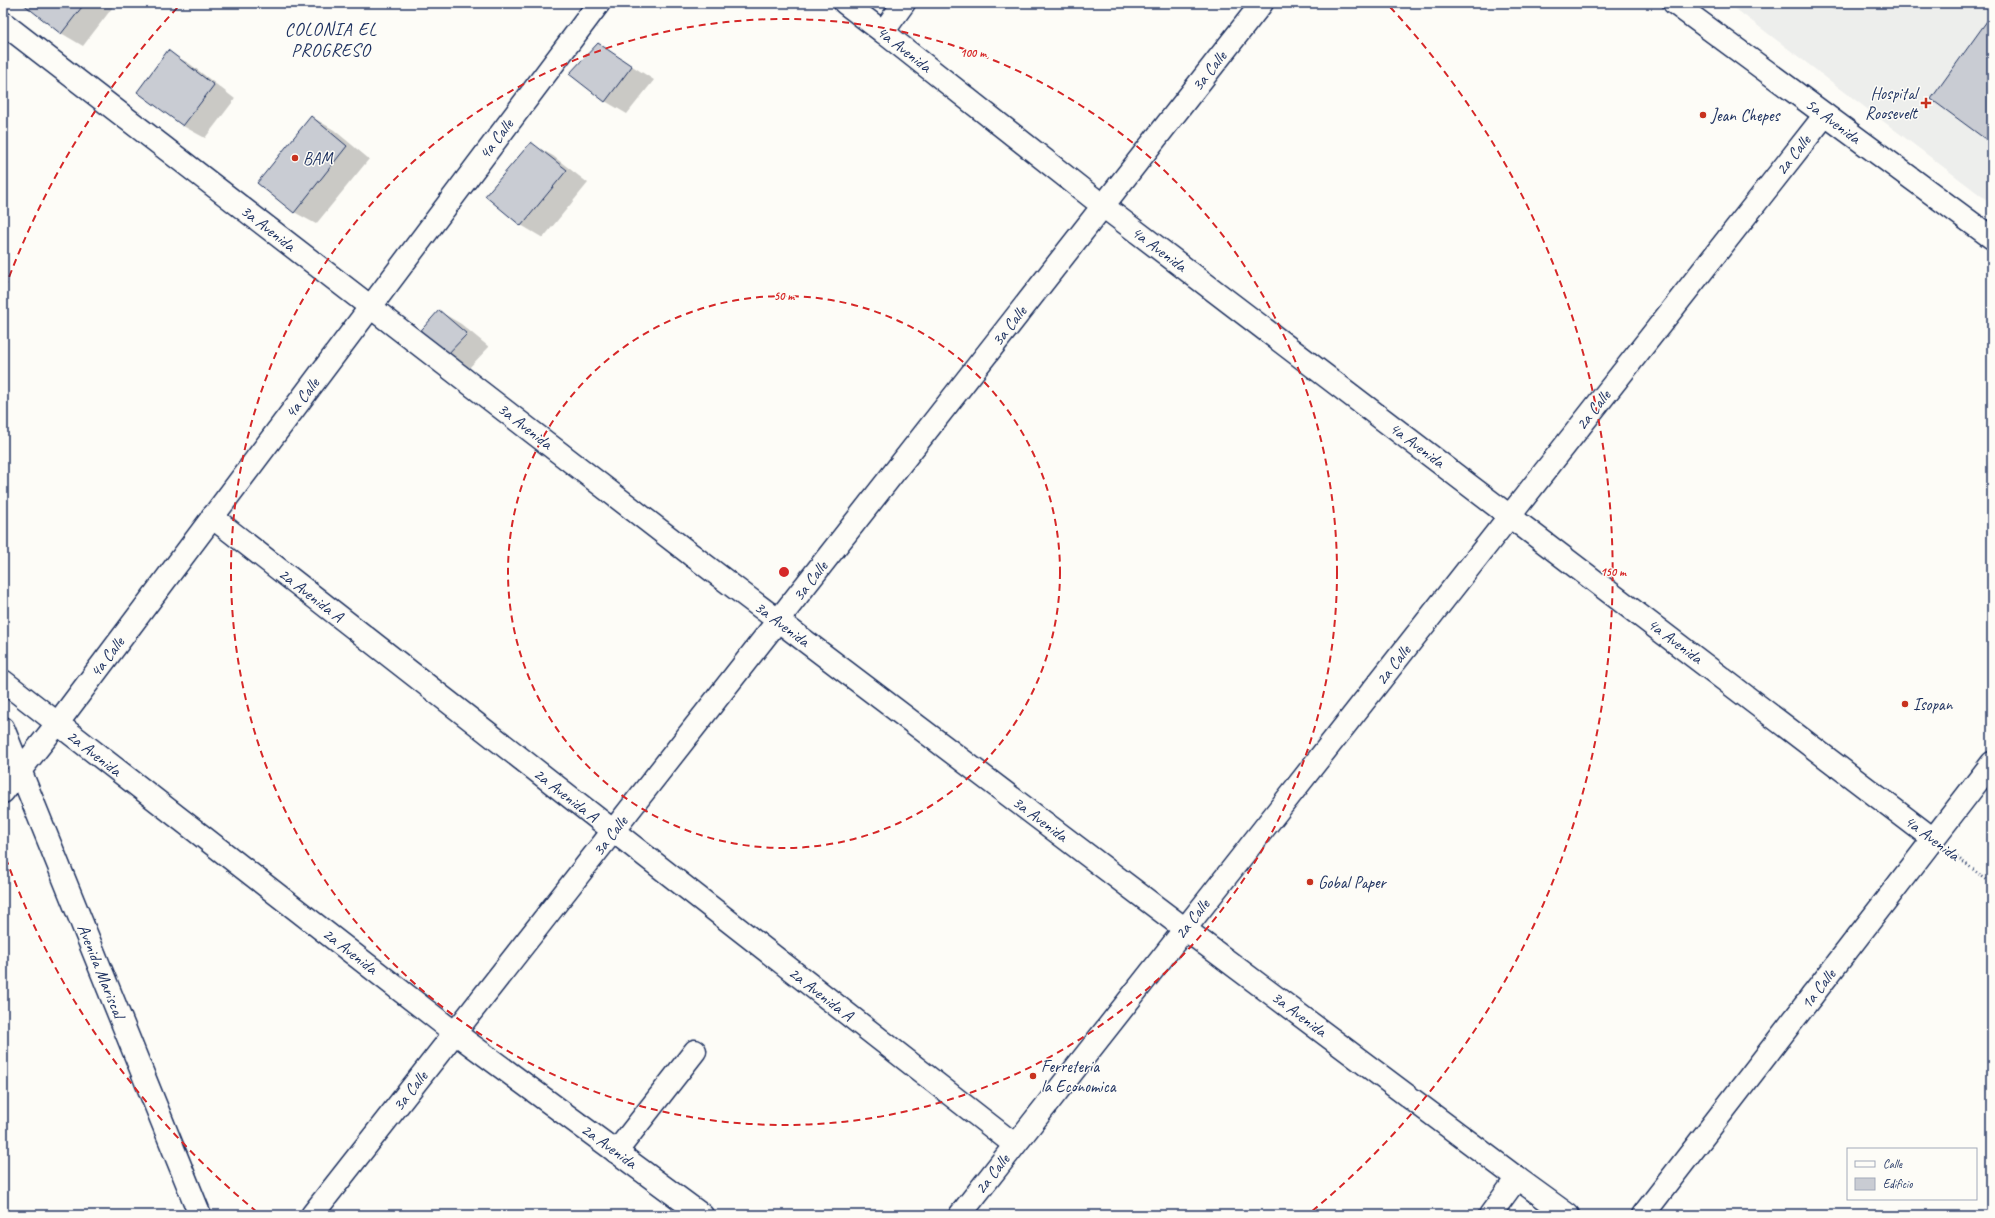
<svg xmlns="http://www.w3.org/2000/svg" width="1995" height="1218" font-family="Caveat,sans-serif">
<style>
.built{fill:#edeeec}
.shadow{fill:#0003}
.building{fill:#c9ccd3;stroke:#1b2f5e}
.lines{fill:none;stroke-linecap:round;stroke-linejoin:round}
.service-casing{stroke:#1b2f5e;stroke-width:25}
.pedestrian-casing{stroke:#1b2f5e;stroke-width:25}
.minor-casing{stroke:#1b2f5e;stroke-width:25}
.tertiary-casing{stroke:#1b2f5e;stroke-width:25}
.path{stroke:#1b2f5e;stroke-width:2.5;stroke-dasharray:1 3;stroke-linecap:butt}
.service{stroke:#fdfcf7;stroke-width:22}
.pedestrian{stroke:#fdfcf7;stroke-width:22}
.minor{stroke:#fdfcf7;stroke-width:22}
.tertiary{stroke:#fdfcf7;stroke-width:22}
.ring{fill:none;stroke:#d62828;stroke-width:2;stroke-dasharray:7 5}
.poi-dot{fill:#c8321e;stroke:#fdfcf7;stroke-width:1.5}
.labels{text-anchor:middle;dominant-baseline:central;stroke-width:3;stroke-linejoin:round;paint-order:stroke}
.street-label{font-size:17px;fill:#1b2f5e;stroke:#fdfcf7}
.poi-label{font-size:17px;fill:#1b2f5e;stroke:#fdfcf7;text-anchor:start}
.neighbourhood-label{font-size:18px;letter-spacing:1px;fill:#1b2f5e;stroke:#fdfcf7}
.centre{fill:#d62828;stroke:#fdfcf7;stroke-width:2}
.ring-label{font-size:12px;text-anchor:middle;font-weight:bold;fill:#d62828;stroke:#fdfcf7;stroke-width:3;stroke-linejoin:round;paint-order:stroke}
</style>
<rect width="100%" height="100%" fill="#fdfcf7"/>
<filter id="ink" filterUnits="userSpaceOnUse"><feTurbulence type="fractalNoise" baseFrequency=".025" numOctaves="2"/><feDisplacementMap in="SourceGraphic" scale="8" xChannelSelector="R" yChannelSelector="G"/><feConvolveMatrix kernelMatrix="1 2 1 2 8 2 1 2 1" color-interpolation-filters="sRGB"/></filter>
<g filter="url(#ink)">
<!-- built -->
<path class="built" d="M1728 3H1992V204Z"/>
<!-- shadow -->
<path class="shadow" d="M23 3H116L83 46 61 33Z
M1821 3H1840L1834 10Z
M598 44 654 80 627 114 605 101Z
M168 52 190 64 235 99 205 138 183 126Z
M312 117 334 130 369 159 316 224 294 212Z
M531 144 553 156 588 183 543 238 521 225Z
M439 311 461 324 489 347 467 370 445 358Z"/>
<!-- building -->
<path class="building" d="M22 3H85L61 34Z
M1992 14V144L1931 99Z
M598 43 632 66 605 102 569 74Z
M168 50 214 85 183 126 137 92Z
M311 116 347 146 294 213 257 183Z
M531 142 567 170 521 226 485 196Z
M439 310 467 334 444 358 416 336Z"/>
<g class="lines">
<!-- service casing -->
<g class="service-casing">
<path id="service" d="M616 1152 695 1051
M1490 1215 1517 1178"/>
</g>
<!-- pedestrian casing -->
<g class="pedestrian-casing">
<path id="pedestrian" d="M883 32 1103 206 1933 839
M212 517 1015 1145
M693 556 1185 929 1517 1178
M1812 996 1992 763
M312 1215 1262 3
M960 1215 1825 115"/>
</g>
<!-- minor casing -->
<g class="minor-casing">
<path id="minor" d="M845 3 883 32 904 3
M3 23 693 556
M3 681 455 1033 702 1215
M3 728 200 1215
M3 792 57 724 599 3
M1517 1178 1568 1215
M1643 1215 1812 996"/>
</g>
<!-- tertiary casing -->
<g class="tertiary-casing">
<path id="tertiary" d="M1674 3 1992 238"/>
</g>
<!-- path -->
<path class="path" d="M1957 857 1992 884"/>
<!-- service -->
<use href="#service" class="service"/>
<!-- pedestrian -->
<use href="#pedestrian" class="pedestrian"/>
<!-- minor -->
<use href="#minor" class="minor"/>
<!-- tertiary -->
<use href="#tertiary" class="tertiary"/>
</g>
</g>
<!-- distance rings -->
<g class="ring">
<circle cx="784" cy="572" r="276"/>
<circle cx="784" cy="572" r="553"/>
<path d="M257 1212A829 829 0 0 1 5 856M5 288A829 829 0 0 1 178 7M1390 7A829 829 0 0 1 1311 1212"/>
</g>
<!-- markers -->
<g class="poi-dot">
<path d="M1924 97h4v4h4v4h-4v4h-4v-4h-4v-4h4z"/>
<circle cx="1703" cy="115" r="4"/>
<circle cx="295" cy="158" r="4"/>
<circle cx="1905" cy="704" r="4"/>
<circle cx="1310" cy="882" r="4"/>
<circle cx="1033" cy="1076" r="4"/>
</g>
<g class="labels">
<!-- street labels -->
<g class="street-label">
<text transform="translate(904 49) rotate(38)">4a Avenida</text>
<text transform="translate(1209 71) rotate(-52)">3a Calle</text>
<text transform="translate(1833 121) rotate(37)">5a Avenida</text>
<text transform="translate(496 139) rotate(-53)">4a Calle</text>
<text transform="translate(1793 155) rotate(-52)">2a Calle</text>
<text transform="translate(268 228) rotate(38)">3a Avenida</text>
<text transform="translate(1159 249) rotate(37)">4a Avenida</text>
<text transform="translate(1009 326) rotate(-52)">3a Calle</text>
<text transform="translate(302 398) rotate(-53)">4a Calle</text>
<text transform="translate(1593 410) rotate(-52)">2a Calle</text>
<text transform="translate(525 426) rotate(38)">3a Avenida</text>
<text transform="translate(1417 445) rotate(37)">4a Avenida</text>
<text transform="translate(810 581) rotate(-52)">3a Calle</text>
<text transform="translate(311 595) rotate(38)">2a Avenida A</text>
<text transform="translate(782 624) rotate(37)">3a Avenida</text>
<text transform="translate(1675 641) rotate(37)">4a Avenida</text>
<text transform="translate(107 657) rotate(-53)">4a Calle</text>
<text transform="translate(1393 665) rotate(-52)">2a Calle</text>
<text transform="translate(94 753) rotate(38)">2a Avenida</text>
<text transform="translate(566 795) rotate(38)">2a Avenida A</text>
<text transform="translate(1040 819) rotate(37)">3a Avenida</text>
<text transform="translate(610 836) rotate(-52)">3a Calle</text>
<text transform="translate(1932 838) rotate(37)">4a Avenida</text>
<text transform="translate(1192 919) rotate(-52)">2a Calle</text>
<text transform="translate(350 951) rotate(38)">2a Avenida</text>
<text transform="translate(101 971) rotate(68)">Avenida Mariscal</text>
<text transform="translate(1818 989) rotate(-52)">1a Calle</text>
<text transform="translate(821 994) rotate(38)">2a Avenida A</text>
<text transform="translate(1299 1014) rotate(37)">3a Avenida</text>
<text transform="translate(410 1091) rotate(-52)">3a Calle</text>
<text transform="translate(609 1146) rotate(36)">2a Avenida</text>
<text transform="translate(992 1174) rotate(-52)">2a Calle</text>
</g>
<!-- poi labels -->
<g class="poi-label">
<text x="1917" y="93" text-anchor="end">Hospital<tspan x="1917" dy="20">Roosevelt</tspan></text>
<text x="1711" y="115">Jean Chepes</text>
<text x="303" y="158">BAM</text>
<text x="1913" y="704">Isopan</text>
<text x="1318" y="882">Gobal Paper</text>
<text x="1041" y="1066">Ferreteria<tspan x="1041" dy="20">la Economica</tspan></text>
</g>
<!-- neighbourhood labels -->
<g class="neighbourhood-label">
<text x="331" y="29">COLONIA EL<tspan x="331" dy="21">PROGRESO</tspan></text>
</g>
</g>
<circle cx="784" cy="572" r="6" class="centre"/>
<g class="ring-label">
<text x="973" y="57">100 m</text>
<text x="784" y="300">50 m</text>
<text x="1613" y="576">150 m</text>
</g>
<!-- margin -->
<rect width="1995" height="1218" fill="none" stroke="#fdfcf7" stroke-width="16"/>
<rect x="8" y="8" width="1979" height="1202" fill="none" stroke="#1b2f5e" stroke-width="1.5" filter="url(#ink)"/>
<!-- legend -->
<rect x="1847" y="1148" width="130" height="52" fill="#fdfcf7" stroke="#a3aaba"/>
<rect x="1855" y="1161" width="20" height="6" fill="#fdfcf7" stroke="#a3aaba"/>
<text x="1883" y="1168" font-size="12" fill="#1b2f5e">Calle</text>
<rect x="1855" y="1178" width="20" height="12" fill="#c9ccd3" stroke="#a3aaba"/>
<text x="1883" y="1188" font-size="12" fill="#1b2f5e">Edificio</text>
</svg>
